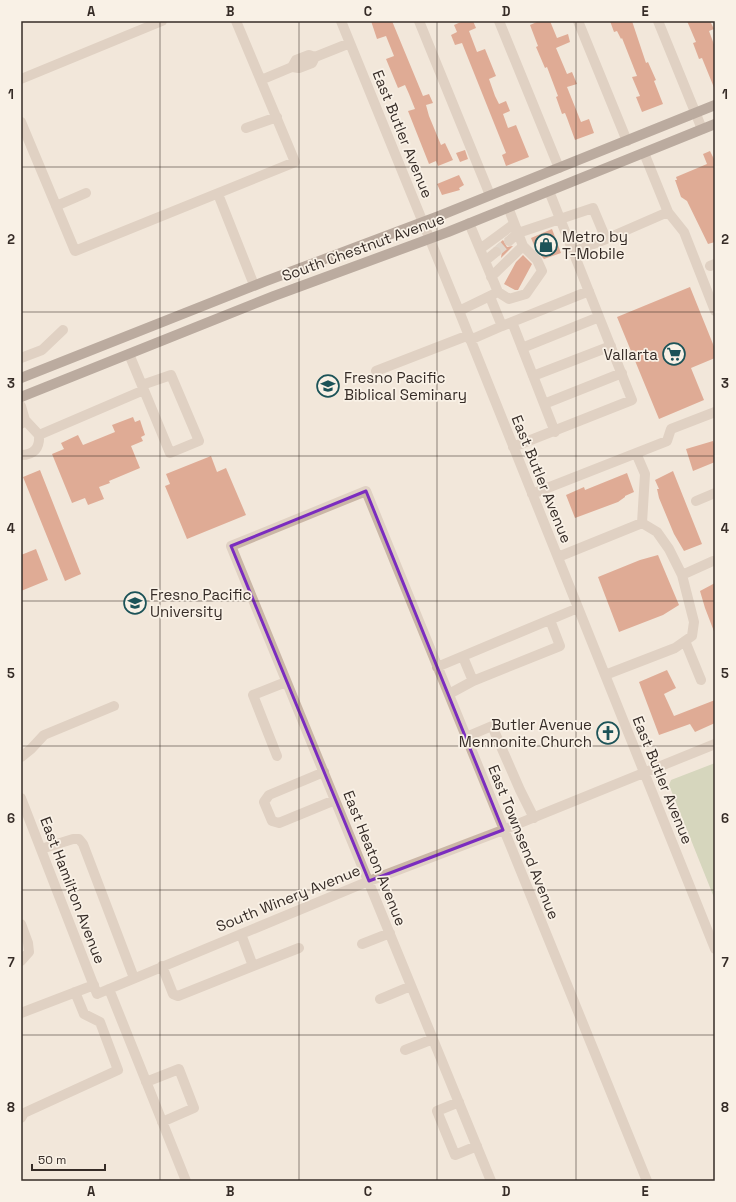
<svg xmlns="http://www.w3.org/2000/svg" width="736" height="1202" font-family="'Space Grotesk',sans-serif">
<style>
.green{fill:#b3c19a}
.building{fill:#c86342}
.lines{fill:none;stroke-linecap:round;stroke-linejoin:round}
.minor-tunnel{stroke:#ccc2b6;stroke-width:10;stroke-dasharray:10 5;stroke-linecap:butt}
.minor{stroke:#cab6a6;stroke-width:10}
.major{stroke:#786358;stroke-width:10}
.marked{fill:none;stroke:#7b2cbf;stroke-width:3;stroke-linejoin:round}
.grid{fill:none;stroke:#362c27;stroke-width:1;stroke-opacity:0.55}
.labels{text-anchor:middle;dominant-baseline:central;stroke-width:3.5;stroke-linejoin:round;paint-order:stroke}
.street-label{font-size:15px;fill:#362c27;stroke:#f9f1e6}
.poi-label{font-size:15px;fill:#362c27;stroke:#f9f1e6;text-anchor:start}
.neatline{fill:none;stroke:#362c27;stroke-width:1.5}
.grid-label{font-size:13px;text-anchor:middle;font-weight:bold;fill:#362c27}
</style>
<rect width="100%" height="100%" fill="#f2e7da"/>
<!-- green -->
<path class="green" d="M715 763V900L669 785 671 780Z"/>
<!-- building -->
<path class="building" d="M371 21H392L423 96 429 94 433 103 426 105 429 116 441 145 445 143 453 160 438 166 436 161 429 164 408 111 415 109 409 94 405 85 398 88 386 59 394 56 386 36 377 39Z
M463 21H473L476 28 469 31 477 52 485 49 496 76 489 79 495 96 499 104 506 101 510 111 503 114 508 128 516 125 529 157 506 166 502 155 506 153 462 43 455 45 451 35 457 32 454 25Z
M539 21H550L557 38 568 34 570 42 556 48 567 74 572 72 577 84 567 87 581 122 589 119 594 133 575 140 567 118 565 113 562 114 556 97 558 96 547 67 545 68 536 47 538 46 530 25Z
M610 21H632L646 63 648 62 656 80 654 81 663 104 642 112 636 97 640 96 632 77 637 76 622 38 621 39 617 31 614 32Z
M687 21H710L714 29 709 31 715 47V90L704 63 702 58 699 59 693 43 696 42Z
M465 150 468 159 460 162 456 153Z
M710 151 715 161V242L708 244 687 201 681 197 675 180H677L676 177 707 164 703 154Z
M459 175 464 185 459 188 460 190 442 195 437 184Z
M552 229 561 253 544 259 536 250 531 238Z
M503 240 507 247 513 246 501 258 502 251 501 248 496 246Z
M523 255 532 264 518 290H515L504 284 516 262Z
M690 287 715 349V358L691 368 704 400 659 419 617 317Z
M133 417 135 422 140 420 145 435 141 437 143 441 131 446 140 468 109 481 110 483 99 487 104 499 88 505 85 498 72 503 52 454 64 449 61 443 78 435 83 445 115 432 112 425Z
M713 441 715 447V462L693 471 686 449Z
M211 456 217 472 226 468 246 515 187 539 165 486 170 484 166 474Z
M40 470 81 574 65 581 23 477Z
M673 471 702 544 684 551 674 534 659 498 657 489H659L655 480Z
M627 473 634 492 625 496V497L618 502 575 518 566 495 584 487 585 490Z
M36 549 48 580 21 591V555Z
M658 555 679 605 663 615 619 632 598 577 640 560Z
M715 583V634L705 608 700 591Z
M667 670 676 688 664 694 674 716 715 700V723L695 732 690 724 659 735 639 682Z"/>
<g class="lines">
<!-- minor-tunnel -->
<path class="minor-tunnel" d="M496 252 509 241"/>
<!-- minor -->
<path class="minor" d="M341 21 459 311 715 949
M419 21 490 195
M499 21 559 168
M578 21 627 141
M658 21 702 129
M315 57 309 55 296 60 292 67 299 68 312 63 315 57 350 43
M21 79 162 21
M261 80 292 67
M21 122 75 251 295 162 236 21
M246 128 277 117
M218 194 254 285
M56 206 86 193
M508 207 518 233 593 208 606 239 668 212 644 153
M668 212 684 232 715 311
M469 223 498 292 509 299 526 294 542 271 537 260 523 246 518 233 509 241
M480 249 514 224
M573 252 606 239
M485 261 496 252
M710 266 715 264
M491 277 523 246
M459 311 494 294
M512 322 555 432
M502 326 589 291
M470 340 502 326 490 297
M522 348 599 317
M129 354 170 453 199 441 171 375 142 385
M21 358 42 350 63 330
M376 371 469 335
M533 376 611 346
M544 404 622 373
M21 406 25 420 21 424
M39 435 144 390
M513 447 632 400 549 191
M21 455C34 455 40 448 39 435L25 420
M532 494 667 441 671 429 715 412
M696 501 715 493
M558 557 642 523 645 474 636 453
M682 575 713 561
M685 641 701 680
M463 657 473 681
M437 667 578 608
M605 675 675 648 692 636 694 622 682 575 669 549 657 532 642 523
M449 694 473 681 560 646 550 620
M466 737 492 726 520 790 534 818
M277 756 253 695 286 682
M21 757 31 749 44 735 114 706
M324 772 269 795 264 802 272 821 279 823 335 800
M21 798 97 994 369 881 503 830 715 744
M41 849 73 839H79L83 844 134 978
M21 924 28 943 29 952 21 961
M362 944 390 933
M162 966 173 994 178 996 253 966 241 934
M253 966 299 948
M109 989 186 1181
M380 999 411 986
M21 1013 94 985
M405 1050 433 1039
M146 1082 179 1069 194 1108 162 1122
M459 1102 437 1111 455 1155 477 1146
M21 1118 24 1113 118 1070 100 1022 84 1014 75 992
M491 1181 231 546 366 491 647 1181"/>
<!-- major -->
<path class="major" d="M21 378 266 281 439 216 715 105
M21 397 274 296 448 232 715 124"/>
</g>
<!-- marked area -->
<path d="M0 0H736V1202H0ZM366 491 503 830 369 881 231 546Z" fill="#f2e7da" fill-opacity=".55" fill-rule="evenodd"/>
<path class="marked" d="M366 491 503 830 369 881 231 546Z"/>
<!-- grid -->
<path class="grid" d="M160 21V1181M299 21V1181M437 21V1181M576 21V1181M21 167H715M21 312H715M21 456H715M21 601H715M21 746H715M21 890H715M21 1035H715"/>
<!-- icons -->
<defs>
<g id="shop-ring" transform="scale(1.15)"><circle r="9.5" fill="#f9f1e6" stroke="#1c5358" stroke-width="1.5"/><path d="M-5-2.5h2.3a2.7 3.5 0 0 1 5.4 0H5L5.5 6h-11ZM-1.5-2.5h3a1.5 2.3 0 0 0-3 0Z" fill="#1c5358"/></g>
<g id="supermarket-ring" transform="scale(1.15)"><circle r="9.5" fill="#f9f1e6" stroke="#1c5358" stroke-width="1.5"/><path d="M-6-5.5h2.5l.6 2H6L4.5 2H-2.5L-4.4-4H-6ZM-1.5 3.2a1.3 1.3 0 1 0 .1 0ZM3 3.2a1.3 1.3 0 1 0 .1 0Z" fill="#1c5358"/></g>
<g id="university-ring" transform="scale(1.15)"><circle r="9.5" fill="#f9f1e6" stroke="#1c5358" stroke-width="1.5"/><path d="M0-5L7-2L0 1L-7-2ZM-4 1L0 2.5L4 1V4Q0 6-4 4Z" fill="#1c5358"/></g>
<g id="church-ring" transform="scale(1.15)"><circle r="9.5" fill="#f9f1e6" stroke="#1c5358" stroke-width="1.5"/><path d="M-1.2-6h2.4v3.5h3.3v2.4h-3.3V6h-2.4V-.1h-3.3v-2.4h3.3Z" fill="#1c5358"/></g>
</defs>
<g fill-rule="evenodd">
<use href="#shop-ring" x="546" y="245"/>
<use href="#supermarket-ring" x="674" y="354"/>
<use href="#university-ring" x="328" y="386"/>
<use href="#university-ring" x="135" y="603"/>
<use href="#church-ring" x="608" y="733"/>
</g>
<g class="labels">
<!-- street labels -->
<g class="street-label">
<text transform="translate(403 134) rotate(68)">East Butler Avenue</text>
<text transform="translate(363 247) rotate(-20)">South Chestnut Avenue</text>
<text transform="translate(542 479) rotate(68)">East Butler Avenue</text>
<text transform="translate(663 780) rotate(68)">East Butler Avenue</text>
<text transform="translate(524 842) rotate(68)">East Townsend Avenue</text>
<text transform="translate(375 858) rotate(68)">East Heaton Avenue</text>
<text transform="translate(73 890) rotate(69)">East Hamilton Avenue</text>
<text transform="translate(288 898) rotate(-22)">South Winery Avenue</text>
</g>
<!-- poi labels -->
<g class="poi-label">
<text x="562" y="236">Metro by<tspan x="562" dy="17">T-Mobile</tspan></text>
<text x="658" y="354" text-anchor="end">Vallarta</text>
<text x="344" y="377">Fresno Pacific<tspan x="344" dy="17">Biblical Seminary</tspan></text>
<text x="150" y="594">Fresno Pacific<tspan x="150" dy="17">University</tspan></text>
<text x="592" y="724" text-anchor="end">Butler Avenue<tspan x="592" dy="17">Mennonite Church</tspan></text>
</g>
</g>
<!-- border -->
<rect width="736" height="1202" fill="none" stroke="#f9f1e6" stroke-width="44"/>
<!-- scale -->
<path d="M32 1164v6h73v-6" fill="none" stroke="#362c27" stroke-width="2"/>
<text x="38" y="1164" font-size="12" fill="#362c27" stroke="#f9f1e6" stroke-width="3" paint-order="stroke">50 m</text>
<rect x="22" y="22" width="692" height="1158" class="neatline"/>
<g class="grid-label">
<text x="91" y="16">A</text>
<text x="230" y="16">B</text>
<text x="368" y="16">C</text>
<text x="506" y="16">D</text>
<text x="645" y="16">E</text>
<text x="11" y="99">1</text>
<text x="725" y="99">1</text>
<text x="11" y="244">2</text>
<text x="725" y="244">2</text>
<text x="11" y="388">3</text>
<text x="725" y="388">3</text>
<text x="11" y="533">4</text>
<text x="725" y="533">4</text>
<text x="11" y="678">5</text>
<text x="725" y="678">5</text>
<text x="11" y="823">6</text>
<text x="725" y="823">6</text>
<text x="11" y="967">7</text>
<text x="725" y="967">7</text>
<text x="11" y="1112">8</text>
<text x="725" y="1112">8</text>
<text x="91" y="1196">A</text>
<text x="230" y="1196">B</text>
<text x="368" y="1196">C</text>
<text x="506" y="1196">D</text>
<text x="645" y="1196">E</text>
</g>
</svg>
